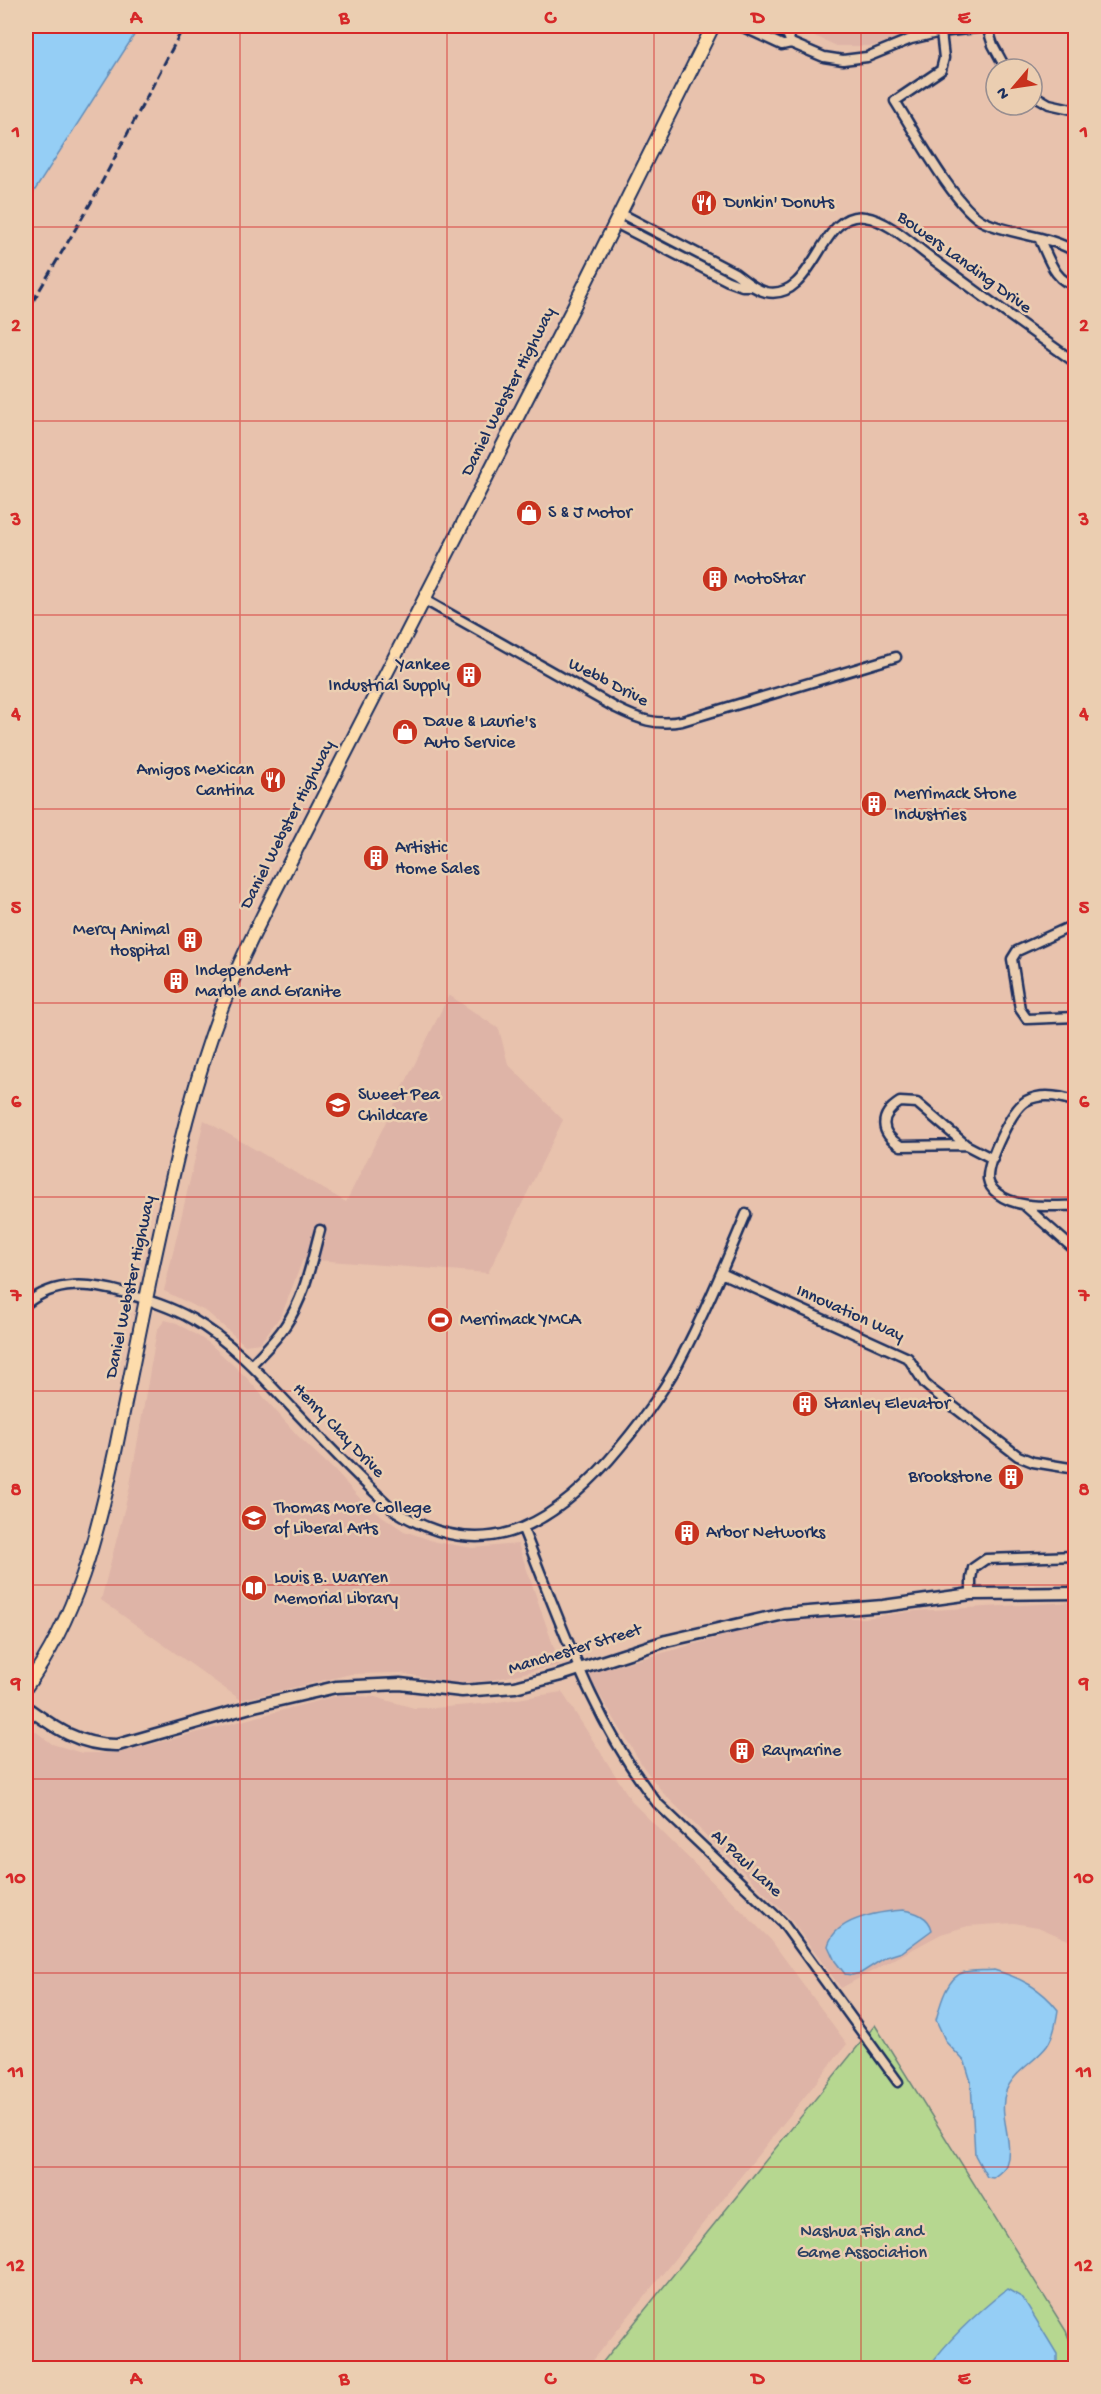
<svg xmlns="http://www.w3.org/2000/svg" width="1101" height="2394" font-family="'Gochi Hand',sans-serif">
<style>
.built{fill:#deb4a7}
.green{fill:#b6d790;stroke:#688377;stroke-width:1.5}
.water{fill:#95cef5;stroke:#648eb9;stroke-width:1.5}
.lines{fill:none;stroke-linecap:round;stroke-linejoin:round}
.street-casing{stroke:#1b2f5e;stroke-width:13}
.secondary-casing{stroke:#1b2f5e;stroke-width:15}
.primary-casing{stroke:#1b2f5e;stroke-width:16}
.street{stroke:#ebceb1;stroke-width:8}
.secondary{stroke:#ebceb1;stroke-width:10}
.primary{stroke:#fddcac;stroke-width:12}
.rail{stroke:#1b2f5e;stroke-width:3;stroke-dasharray:9 4.5;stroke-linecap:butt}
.grid{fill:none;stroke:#d62828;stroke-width:1.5;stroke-opacity:0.55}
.labels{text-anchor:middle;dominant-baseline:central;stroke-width:5;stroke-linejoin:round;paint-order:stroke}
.poi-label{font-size:18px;fill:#1b2f5e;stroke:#ebceb1;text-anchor:start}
.street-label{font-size:18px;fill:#1b2f5e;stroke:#ebceb1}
.park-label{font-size:18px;fill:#2a4063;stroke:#ebceb1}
.neatline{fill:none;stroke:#d62828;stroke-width:2}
.grid-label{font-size:20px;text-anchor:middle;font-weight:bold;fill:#d62828}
</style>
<rect width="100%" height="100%" fill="#e8c2ad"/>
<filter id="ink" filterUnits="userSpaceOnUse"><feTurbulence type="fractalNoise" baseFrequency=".0167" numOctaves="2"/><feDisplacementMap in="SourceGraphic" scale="12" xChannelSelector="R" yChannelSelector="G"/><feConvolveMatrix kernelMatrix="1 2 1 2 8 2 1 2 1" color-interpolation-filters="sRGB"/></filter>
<g filter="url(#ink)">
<!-- built -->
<path class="built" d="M792 26H937L873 46H837Z
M449 995 499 1029 508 1064 563 1120 488 1273 303 1259 282 1314 260 1343 245 1345 207 1312 164 1291 204 1120 346 1202Z
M165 1320 177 1323 209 1343 245 1376 298 1436 334 1470 366 1505 404 1531 436 1542 473 1548 518 1544 560 1665 488 1681 451 1683 401 1673 351 1674 241 1700 101 1600 129 1491 157 1330Z
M1075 1602V1943L1038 1927 1014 1923 968 1926 941 1934 841 1988 788 1916 664 1794 644 1768 587 1674 749 1629 816 1618H865L915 1611Z
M562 1692 633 1803 771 1940 847 2044 587 2368H26V1724L52 1744 82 1753H119L340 1695 375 1697 414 1708H435L491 1703Z"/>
<!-- green -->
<path class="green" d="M875 2025 1066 2331 1076 2357 1075 2368H598Z"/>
<!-- water -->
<path class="water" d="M26 26H140L33 193 26 212Z
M903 1910C915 1912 929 1916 932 1930L902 1952 886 1957 861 1973 852 1975 845 1974 835 1961 828 1946C835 1918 878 1912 903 1910Z
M994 1970C1021 1978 1041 1988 1058 2010 1056 2022 1054 2036 1047 2046 1035 2062 1014 2071 1006 2091 997 2114 1015 2142 1006 2165 1004 2170 997 2175 993 2178L987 2177 975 2155 971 2082 965 2062 946 2042 936 2020C940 2005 947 1976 965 1972 974 1970 985 1971 994 1970Z
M1007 2289 1023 2298 1057 2354V2368H928C949 2338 978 2312 1007 2289Z"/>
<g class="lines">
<!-- street casing -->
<g class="street-casing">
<path id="street" d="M741 26 782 45 791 43 824 57 843 60 867 57 911 39 941 32 993 26
M769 26 787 34 791 43
M987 27 993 45 1006 69
M941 32 944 58 941 70 895 101C913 129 956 209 984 222 1013 235 1048 235 1076 252
M1032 94 1049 104 1076 110
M620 213 735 273C745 280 753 289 766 292 815 302 820 208 865 217 890 221 914 246 934 260 981 295 1028 329 1076 363
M615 223 728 281 742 286H751
M1039 238C1047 253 1055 285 1076 284
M423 599 616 708C638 719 656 726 682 721L896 657
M1076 924 1017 951 1012 959 1020 1009 1027 1019 1076 1017
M1076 1102C1060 1096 1041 1093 1026 1101 1011 1110 987 1162 988 1179 989 1185 994 1191 998 1194 1019 1210 1051 1205 1076 1206
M966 1145 917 1103 900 1102C879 1115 879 1133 901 1146L966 1145 993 1159
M1024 1205 1076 1251
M721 1273 908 1358 925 1384 933 1391 1018 1456 1033 1462 1076 1469
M26 1304C55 1280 90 1283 125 1293 148 1300 171 1307 192 1319 232 1342 263 1377 294 1410 326 1444 359 1479 394 1510 481 1565 546 1530 609 1460 635 1430 659 1399 678 1364 704 1315 725 1264 746 1214
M251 1365C263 1352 276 1340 285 1326 305 1297 311 1263 320 1230
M523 1529C561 1623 593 1722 657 1803L782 1922 898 2082
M971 1594V1579L973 1568 986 1559 1076 1556"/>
</g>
<!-- secondary casing -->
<g class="secondary-casing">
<path id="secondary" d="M26 1707C55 1728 80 1746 118 1745L254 1706 336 1687 400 1684 462 1691 515 1687 561 1675 666 1641 784 1614 883 1606 971 1594 1076 1593"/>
</g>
<!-- primary casing -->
<g class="primary-casing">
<path id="primary" d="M26 1687C77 1617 97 1536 115 1452 128 1390 140 1327 153 1265 173 1173 192 1081 227 994 240 960 257 928 273 895L572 310 713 26"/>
</g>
<!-- street -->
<use href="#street" class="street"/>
<!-- secondary -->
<use href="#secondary" class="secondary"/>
<!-- primary -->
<use href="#primary" class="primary"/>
<!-- rail -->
<path class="rail" d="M26 313 92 201 184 26"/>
</g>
</g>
<!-- grid -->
<path class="grid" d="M240 26V2368M447 26V2368M654 26V2368M861 26V2368M26 227H1076M26 421H1076M26 615H1076M26 809H1076M26 1003H1076M26 1197H1076M26 1391H1076M26 1585H1076M26 1779H1076M26 1973H1076M26 2167H1076"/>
<!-- icons -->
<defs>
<g id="restaurant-disc" transform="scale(1.35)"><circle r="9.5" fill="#c8321e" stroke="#ebceb1"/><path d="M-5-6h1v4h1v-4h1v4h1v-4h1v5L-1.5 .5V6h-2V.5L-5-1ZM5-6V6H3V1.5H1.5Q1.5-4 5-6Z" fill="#fff"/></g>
<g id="shop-disc" transform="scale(1.35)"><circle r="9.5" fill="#c8321e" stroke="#ebceb1"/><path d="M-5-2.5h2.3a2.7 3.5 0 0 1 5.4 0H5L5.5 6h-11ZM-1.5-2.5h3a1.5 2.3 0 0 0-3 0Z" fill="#fff"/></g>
<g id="building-disc" transform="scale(1.35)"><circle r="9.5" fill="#c8321e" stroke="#ebceb1"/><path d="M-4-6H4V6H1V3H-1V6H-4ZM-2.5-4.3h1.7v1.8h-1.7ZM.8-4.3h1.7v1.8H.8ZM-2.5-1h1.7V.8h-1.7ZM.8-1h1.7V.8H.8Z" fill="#fff"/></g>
<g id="school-disc" transform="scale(1.35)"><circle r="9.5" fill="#c8321e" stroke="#ebceb1"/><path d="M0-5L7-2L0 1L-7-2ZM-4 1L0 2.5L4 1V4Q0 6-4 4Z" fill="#fff"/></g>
<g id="stadium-disc" transform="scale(1.35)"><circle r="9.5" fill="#c8321e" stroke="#ebceb1"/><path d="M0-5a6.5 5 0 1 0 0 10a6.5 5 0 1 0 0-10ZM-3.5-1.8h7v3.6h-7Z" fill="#fff"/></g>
<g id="university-disc" transform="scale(1.35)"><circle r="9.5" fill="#c8321e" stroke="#ebceb1"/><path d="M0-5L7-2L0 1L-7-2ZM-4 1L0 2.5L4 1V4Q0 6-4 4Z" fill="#fff"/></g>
<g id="library-disc" transform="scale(1.35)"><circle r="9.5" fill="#c8321e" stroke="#ebceb1"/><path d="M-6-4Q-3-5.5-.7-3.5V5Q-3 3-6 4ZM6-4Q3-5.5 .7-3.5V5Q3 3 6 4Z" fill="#fff"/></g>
</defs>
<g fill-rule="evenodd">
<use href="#restaurant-disc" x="704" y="203"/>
<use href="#shop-disc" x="529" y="513"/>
<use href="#building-disc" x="715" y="579"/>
<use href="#building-disc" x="469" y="675"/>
<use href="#shop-disc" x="405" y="732"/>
<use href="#restaurant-disc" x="273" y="780"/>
<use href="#building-disc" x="874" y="804"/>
<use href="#building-disc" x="376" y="858"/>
<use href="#building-disc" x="190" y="940"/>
<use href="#building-disc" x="176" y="981"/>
<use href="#school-disc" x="338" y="1105"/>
<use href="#stadium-disc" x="440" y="1320"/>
<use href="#building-disc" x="805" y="1404"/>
<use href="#building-disc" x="1011" y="1477"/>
<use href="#university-disc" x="254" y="1518"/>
<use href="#building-disc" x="687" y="1533"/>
<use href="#library-disc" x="254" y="1588"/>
<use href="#building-disc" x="742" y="1751"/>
</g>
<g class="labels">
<!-- poi labels -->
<g class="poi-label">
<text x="724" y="203">Dunkin' Donuts</text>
<text x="548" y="513">S &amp; J Motor</text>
<text x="734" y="579">MotoStar</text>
<text x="450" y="665" text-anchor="end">Yankee<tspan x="450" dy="21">Industrial Supply</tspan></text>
<text x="424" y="722">Dave &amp; Laurie's<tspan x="424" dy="21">Auto Service</tspan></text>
<text x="254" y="770" text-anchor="end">Amigos Mexican<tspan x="254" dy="21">Cantina</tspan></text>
<text x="894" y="794">Merrimack Stone<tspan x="894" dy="21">Industries</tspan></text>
<text x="395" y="848">Artistic<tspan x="395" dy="21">Home Sales</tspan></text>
<text x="170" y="930" text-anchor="end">Mercy Animal<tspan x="170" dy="21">Hospital</tspan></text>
<text x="195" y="971">Independent<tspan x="195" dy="21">Marble and Granite</tspan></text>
<text x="358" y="1095">Sweet Pea<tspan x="358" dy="21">Childcare</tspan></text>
<text x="460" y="1320">Merrimack YMCA</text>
<text x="824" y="1404">Stanley Elevator</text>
<text x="992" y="1477" text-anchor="end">Brookstone</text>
<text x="274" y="1508">Thomas More College<tspan x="274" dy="21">of Liberal Arts</tspan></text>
<text x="706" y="1533">Arbor Networks</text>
<text x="274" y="1578">Louis B. Warren<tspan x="274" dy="21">Memorial Library</tspan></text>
<text x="762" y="1751">Raymarine</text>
</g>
<!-- street labels -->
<g class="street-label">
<text transform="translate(964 263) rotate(36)">Bowers Landing Drive</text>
<text transform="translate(509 392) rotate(-63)">Daniel Webster Highway</text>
<text transform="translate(608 683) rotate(27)">Webb Drive</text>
<text transform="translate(288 825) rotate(-63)">Daniel Webster Highway</text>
<text transform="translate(131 1287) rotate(-78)">Daniel Webster Highway</text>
<text transform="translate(850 1314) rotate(24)">Innovation Way</text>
<text transform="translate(338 1431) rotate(46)">Henry Clay Drive</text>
<text transform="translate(575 1650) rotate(-17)">Manchester Street</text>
<text transform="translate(746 1864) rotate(43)">Al Paul Lane</text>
</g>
<!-- park labels -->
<g class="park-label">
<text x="862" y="2232">Nashua Fish and<tspan x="862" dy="21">Game Association</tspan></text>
</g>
</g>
<!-- margin -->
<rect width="1101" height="2394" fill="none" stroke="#ebceb1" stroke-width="66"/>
<!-- north arrow -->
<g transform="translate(1014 87) rotate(241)"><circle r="28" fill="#ebceb1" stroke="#988e90" stroke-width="1.5"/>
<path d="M0-4.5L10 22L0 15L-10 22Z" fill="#c8321e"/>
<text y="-9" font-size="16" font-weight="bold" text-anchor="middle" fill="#1b2f5e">N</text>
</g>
<rect x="33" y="33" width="1035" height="2328" class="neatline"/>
<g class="grid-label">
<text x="136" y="23">A</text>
<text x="344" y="23">B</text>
<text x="550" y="23">C</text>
<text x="758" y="23">D</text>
<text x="964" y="23">E</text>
<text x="16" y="137">1</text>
<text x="1084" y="137">1</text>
<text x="16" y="331">2</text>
<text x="1084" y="331">2</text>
<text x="16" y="525">3</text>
<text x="1084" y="525">3</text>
<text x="16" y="719">4</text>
<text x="1084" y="719">4</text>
<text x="16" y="913">5</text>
<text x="1084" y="913">5</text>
<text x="16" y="1107">6</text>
<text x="1084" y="1107">6</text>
<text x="16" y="1301">7</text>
<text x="1084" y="1301">7</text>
<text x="16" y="1495">8</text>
<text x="1084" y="1495">8</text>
<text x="16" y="1689">9</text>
<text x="1084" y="1689">9</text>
<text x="16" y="1883">10</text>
<text x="1084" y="1883">10</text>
<text x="16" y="2077">11</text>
<text x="1084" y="2077">11</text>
<text x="16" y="2271">12</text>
<text x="1084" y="2271">12</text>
<text x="136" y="2384">A</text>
<text x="344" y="2384">B</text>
<text x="550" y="2384">C</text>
<text x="758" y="2384">D</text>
<text x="964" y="2384">E</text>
</g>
</svg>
